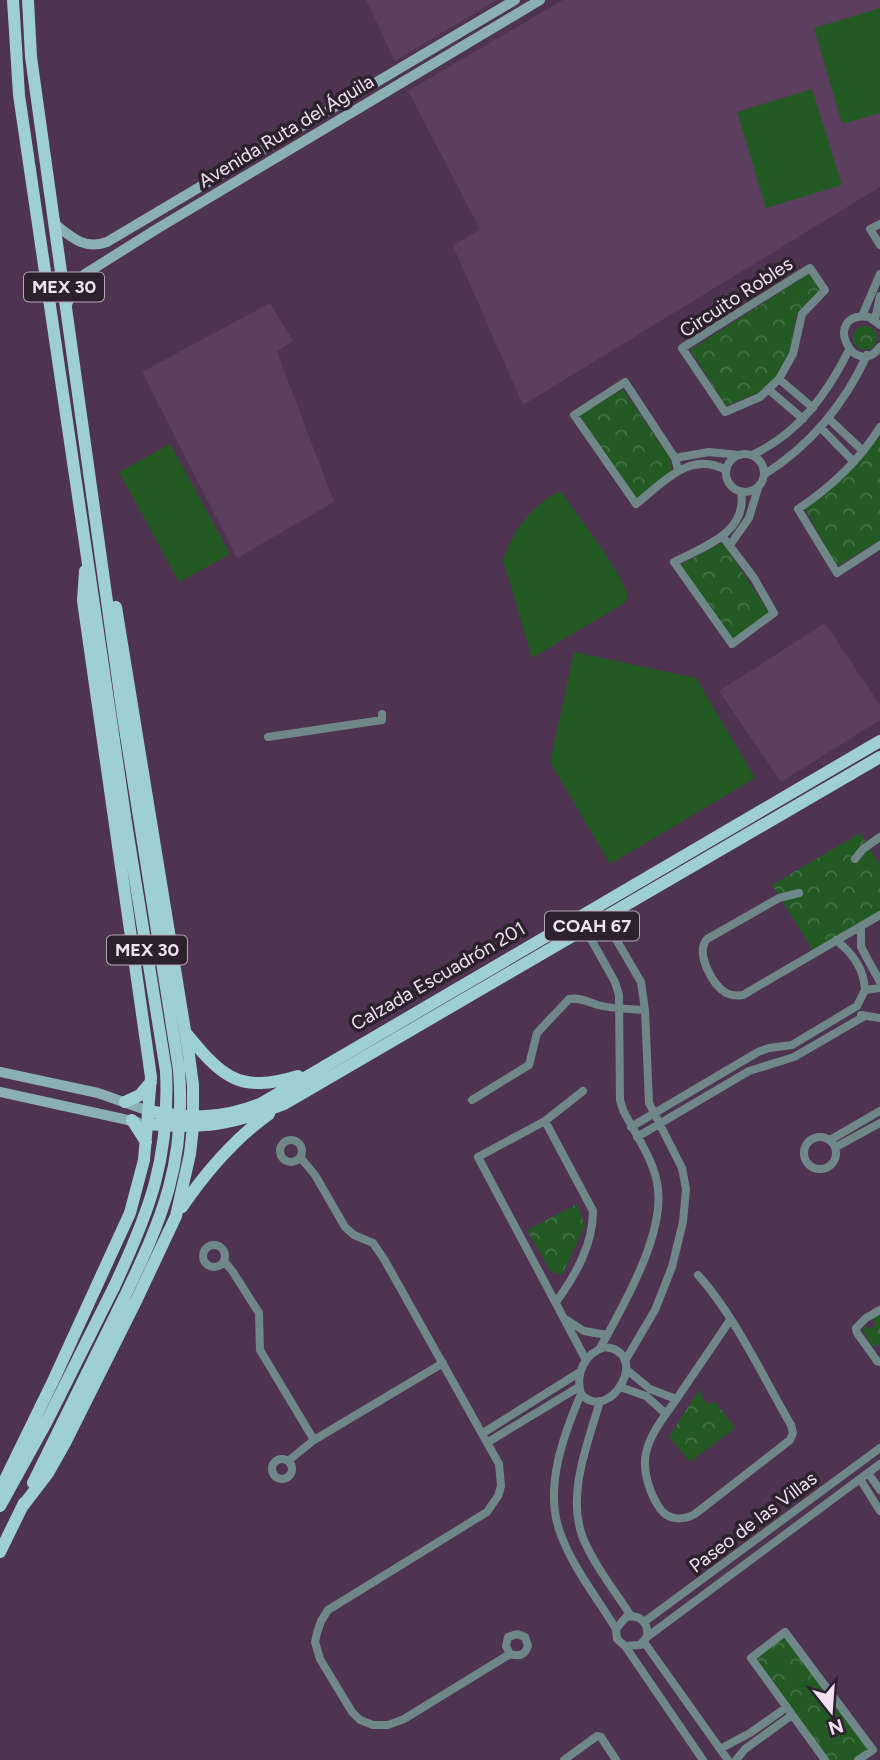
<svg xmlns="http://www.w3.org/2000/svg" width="880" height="1760" font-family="Figtree,sans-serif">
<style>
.built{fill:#5c3e5f}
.forest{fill:url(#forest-crowns)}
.garden{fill:#235a24}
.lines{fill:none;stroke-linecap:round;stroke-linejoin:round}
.street{stroke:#70878a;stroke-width:8}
.secondary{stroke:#8ab0b3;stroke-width:10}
.primary{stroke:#9ecfd3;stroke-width:12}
.primary-bridge{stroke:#9ecfd3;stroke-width:12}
.labels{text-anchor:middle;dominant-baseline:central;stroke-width:7;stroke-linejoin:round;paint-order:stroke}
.shield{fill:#2d212e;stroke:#b6a7b8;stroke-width:2}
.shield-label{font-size:18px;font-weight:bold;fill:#f1e1f3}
.street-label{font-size:19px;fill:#f1e1f3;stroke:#2d212e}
</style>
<defs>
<pattern id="forest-crowns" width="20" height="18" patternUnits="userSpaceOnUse" patternTransform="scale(1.75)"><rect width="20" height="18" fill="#235a24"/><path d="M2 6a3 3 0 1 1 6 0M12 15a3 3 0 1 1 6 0" fill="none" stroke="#437144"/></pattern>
</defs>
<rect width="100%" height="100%" fill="#4e3451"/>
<!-- built -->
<path class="built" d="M366 0H497L395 61Z
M563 0H880V187L523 405 453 246 480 229 408 91Z
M270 303 293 341 277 352 334 502 237 558 142 372Z
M825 623 880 705V720L781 782 719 691Z"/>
<!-- forest -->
<path class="forest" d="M810 273 820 289 797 313 789 353 776 377 758 393 726 406 690 350Z
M853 338a12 12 0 1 1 24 0a12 12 0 1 1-24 0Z
M623 389 670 458 671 471 637 499 579 415Z
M880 436V540L836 567 805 508 855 466Z
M723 542 769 613 731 640 680 565Z
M860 833 880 865V913L814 952 772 885Z
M577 1204 585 1225 562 1275 551 1272 527 1230Z
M880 1314V1348L877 1344 872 1347 862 1329 866 1326 869 1329 876 1324 873 1318Z
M699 1390 704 1401 709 1404 715 1402 735 1428 690 1462 669 1437Z
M785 1635 869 1749 854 1760H828L754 1658Z"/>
<!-- garden -->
<path class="garden" d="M880 8V113L842 124 814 28Z
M812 89 842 185 766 208 737 112Z
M170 444 230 554 179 582 119 472Z
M560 491C575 511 625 577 628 597L623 604 532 658 503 560C513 530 532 505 560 491Z
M574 652 696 678 755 778 610 864 550 762Z"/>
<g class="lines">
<!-- street -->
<path class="street" d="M880 224 870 229 880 245
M810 268 825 290 802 314 793 354 779 379 760 397 725 412 682 348Z
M862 316 880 274
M875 319 880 296
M880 325 869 317C820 311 854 382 880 347
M779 379 813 408
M768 389 803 419
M829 419 863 451
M880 427C859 461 831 487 798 509L837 573 880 545
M821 428 854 462
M726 473a19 19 0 1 1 38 0a19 19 0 1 1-38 0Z
M752 455C798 434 827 394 849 350
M675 458 709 452 739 455
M678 470 675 458 625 382 574 415 636 504C663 483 690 450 726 470
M765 474C812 444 844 405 867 355
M723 537 754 578 774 613 732 644 674 562C703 547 748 533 741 492
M730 545 749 518 758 488
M268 737 382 720V714
M855 859 863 849 880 837
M799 893 779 898 707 939C695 953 712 984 726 993 732 996 737 996 743 995L880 915
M603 917 641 982 645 1010 649 1103 682 1168 686 1189 683 1222 672 1267 655 1310 625 1361
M583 925 615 982 619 995 620 1100 623 1110C634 1132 650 1154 656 1178 670 1227 623 1306 600 1348
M861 926V947L880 982
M836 940C852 953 864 968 865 990
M857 1006 865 990 880 988
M861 1015 880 1018
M583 1091 545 1121 478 1157 586 1360
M472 1100 529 1065 537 1033 569 999C580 997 588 1002 598 1005 613 1009 629 1009 645 1010
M545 1121 593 1211C593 1245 575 1276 556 1302
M631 1127 758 1052 769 1048 792 1045 857 1006
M804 1153a16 16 0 1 1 32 0a16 16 0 1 1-32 0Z
M637 1137 749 1071 794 1057 863 1017
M830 1140 880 1111
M280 1151a11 11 0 1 1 22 0a11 11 0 1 1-22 0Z
M836 1147 880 1123
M300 1157 315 1175 345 1227 354 1235 373 1243 384 1259 499 1464 501 1486 498 1496 487 1512 328 1610 321 1621 317 1633 315 1642 320 1659 352 1712 360 1720 373 1725H388L404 1719 510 1654C519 1657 525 1655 528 1646L525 1637 517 1634 508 1637 506 1646 510 1654
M203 1256a11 11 0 1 1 22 0a11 11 0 1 1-22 0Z
M224 1261 233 1272 259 1313 260 1350 314 1440
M698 1275C735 1316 763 1377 791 1425L793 1433 790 1440 695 1514C684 1520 670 1521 661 1510 650 1495 642 1471 646 1453 650 1433 667 1413 678 1397 695 1371 713 1346 730 1320
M880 1310 866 1318 856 1328 857 1333 877 1361 880 1362
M567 1320 584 1331 607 1335
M605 1347C652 1352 610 1425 581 1394 575 1373 585 1353 605 1347Z
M627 1370 650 1389 676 1399
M620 1387 646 1396 666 1414
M581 1394C563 1436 543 1490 561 1535 573 1568 598 1599 616 1629
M600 1401C588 1443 566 1495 583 1538 594 1565 615 1591 631 1616
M483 1433 580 1372
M488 1442 579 1387
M272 1469a10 10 0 1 1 20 0a10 10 0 1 1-20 0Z
M288 1461 314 1440 443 1363
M868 1473 880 1490
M860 1479 880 1511
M644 1622 880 1448
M647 1637C649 1623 640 1614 626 1617L616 1629 617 1639 625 1646 640 1645 647 1637 880 1464
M644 1642 728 1760
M625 1646 703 1760
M720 1749 750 1733 787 1707
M564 1760 597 1736 601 1737 616 1760
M736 1760 745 1749 792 1715
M825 1760 751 1658 785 1632 873 1750 858 1760"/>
<!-- secondary -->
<path class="secondary" d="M56 225C72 238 85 250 107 242L515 0
M66 307 76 283 85 274 155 230 540 0
M0 1072 98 1093 149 1111
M0 1092 137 1122"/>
<!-- primary -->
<path class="primary" d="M13 0 19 95 127 829 166 1071
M28 0 31 57 123 716 179 1070
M186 1033C222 1077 239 1094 298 1076
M125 1102 140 1095 151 1082
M149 1111C189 1119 224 1119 262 1103L880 741
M132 1120 146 1142
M148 1124C203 1129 232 1125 284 1104L880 757
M182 1207C206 1172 234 1139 269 1114
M33 1483 124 1298
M0 1490 54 1379 130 1213 144 1160 151 1077 83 601 85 571
M0 1506 47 1421 114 1287
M22 1507 48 1473 65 1443 137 1299 176 1216 190 1154 193 1127V1085L189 1055 116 607
M0 1552 24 1503"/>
<!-- primary-bridge -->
<path class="primary-bridge" d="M114 1287C150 1210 170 1158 166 1071
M124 1298C163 1217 186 1162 179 1070"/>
</g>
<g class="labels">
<!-- shield labels -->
<g class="shield">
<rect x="24" y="272.5" width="80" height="29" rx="5"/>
<rect x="545" y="911.5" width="94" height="29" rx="5"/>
<rect x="107" y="935.5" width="80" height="29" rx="5"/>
</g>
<g class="shield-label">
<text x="64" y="287">MEX 30</text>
<text x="592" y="926">COAH 67</text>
<text x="147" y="950">MEX 30</text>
</g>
<!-- street labels -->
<g class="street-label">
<text transform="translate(286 131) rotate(-31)">Avenida Ruta del Águila</text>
<text transform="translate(736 297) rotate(-33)">Circuito Robles</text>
<text transform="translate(438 976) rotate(-30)">Calzada Escuadrón 201</text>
<text transform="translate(753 1522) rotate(-37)">Paseo de las Villas</text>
</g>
</g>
<!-- north arrow -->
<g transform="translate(831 1711) rotate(163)" stroke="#2d212e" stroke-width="5" paint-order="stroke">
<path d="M0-5L12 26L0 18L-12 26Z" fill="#f1e1f3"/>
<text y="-10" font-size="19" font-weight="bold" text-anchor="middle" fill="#f1e1f3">N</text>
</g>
</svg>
